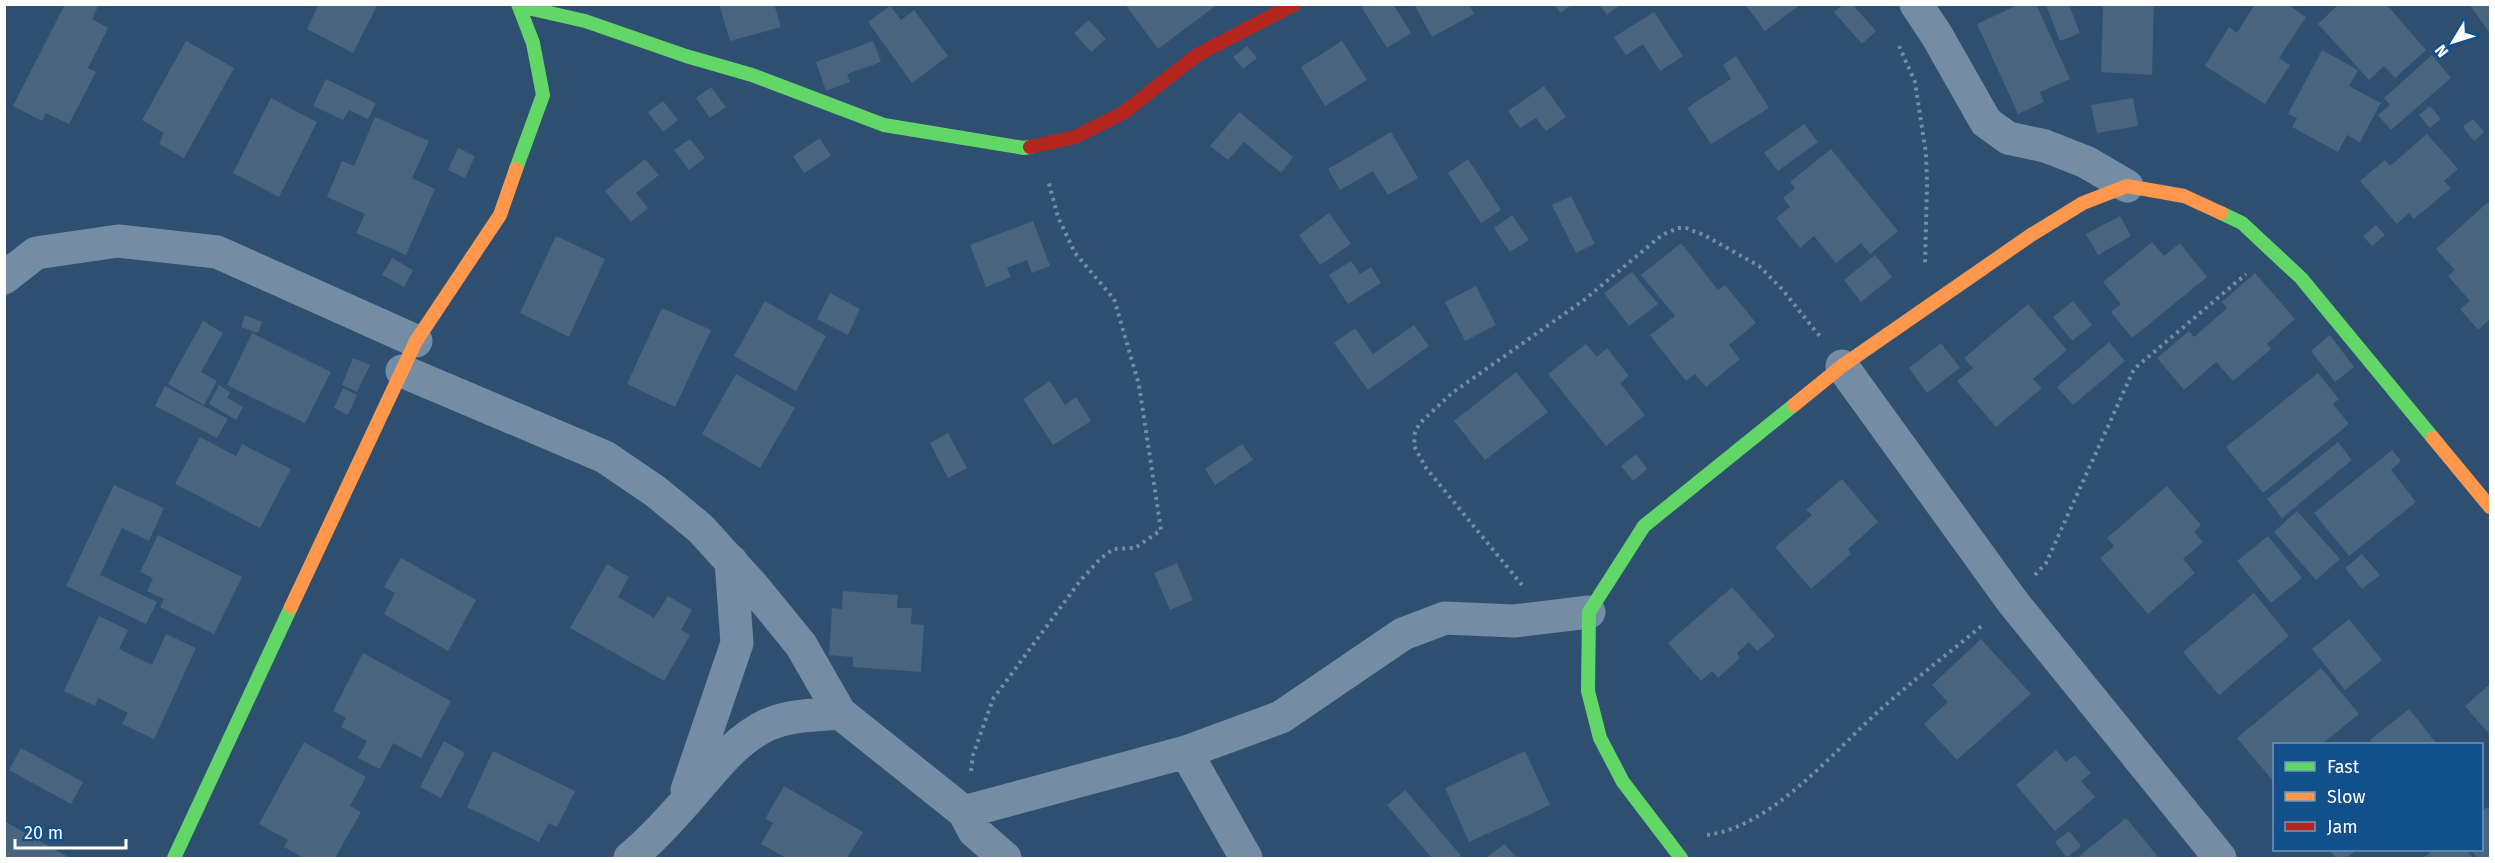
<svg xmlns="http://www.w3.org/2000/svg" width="2495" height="863" font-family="'Fira Sans',sans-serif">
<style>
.building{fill:#48647f}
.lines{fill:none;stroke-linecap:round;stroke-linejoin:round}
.path{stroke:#758da4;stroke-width:4;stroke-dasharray:3 4.5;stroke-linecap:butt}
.street{stroke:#758da4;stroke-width:33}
.fast{stroke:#63d668;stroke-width:14}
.slow{stroke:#ff974d;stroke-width:14}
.jam{stroke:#b3261e;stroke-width:14}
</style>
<rect width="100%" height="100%" fill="#2e4f70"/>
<!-- building -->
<path class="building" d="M65 4H99L92 19 108 28 88 68 96 72 69 124 46 113 42 121 13 106Z
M319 4H378L353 53 307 29Z
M719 4H774L781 27 730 41Z
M1125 4H1218L1158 49Z
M1367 4H1393L1411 33 1387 48 1362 8Z
M1418 4H1469L1474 14 1432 37 1415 6Z
M1554 4H1573L1560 13Z
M1599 4H1621L1607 15Z
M1745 4H1801L1765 31Z
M2020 4H2036L2070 79 2040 92 2044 102 2018 114 1977 24Z
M2103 4H2154L2152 75 2101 72Z
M2255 4H2287L2306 17 2279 58 2290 65 2265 104 2205 66 2229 27 2237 33Z
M2339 4H2386L2426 50 2395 78 2384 66 2369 80 2318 24Z
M2469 4H2490V33Z
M1843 5H1853L1876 31 1862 44 1834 12Z
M2046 5H2069L2080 33 2060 41Z
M890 6 901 20 914 10 948 56 912 83 868 22Z
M1654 12 1683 56 1660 71 1643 44 1626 55 1614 37Z
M1089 20 1106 39 1091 52 1074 33Z
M186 41 234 68 184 158 159 144 164 133 142 120Z
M873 41 881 62 847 74 850 82 826 91 816 62Z
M1342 41 1367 80 1325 106 1301 67Z
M1247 46 1257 58 1243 69 1233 57Z
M2322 50 2358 70 2349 86 2381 103 2360 142 2347 135 2338 152 2292 127 2297 118 2288 114Z
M2432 55 2451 78 2391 130 2378 115 2390 105 2384 98Z
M1736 56 1769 108 1711 144 1687 108 1731 79 1723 65Z
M326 79 376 103 368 119 349 110 343 120 313 106Z
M1544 86 1566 117 1546 131 1536 118 1520 128 1508 111Z
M711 87 726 107 710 118 696 98Z
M271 98 317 122 279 197 233 173Z
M2133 98 2138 126 2097 133 2091 105Z
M663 101 678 120 663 132 648 112Z
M2430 106 2441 119 2430 128 2419 115Z
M1239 112 1293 157 1281 173 1244 142 1228 160 1210 146Z
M375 117 429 141 412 178 435 189 406 255 356 233 365 214 327 197 342 161 354 166Z
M2473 119 2484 132 2474 141 2463 127Z
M1804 124 1818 142 1778 171 1764 153Z
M1391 132 1418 178 1388 195 1373 171 1340 190 1328 169Z
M2427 134 2458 169 2444 181 2451 188 2414 219 2409 213 2397 224 2360 181 2385 160 2390 166Z
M820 138 831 156 804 173 793 156Z
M690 139 705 158 689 170 674 150Z
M458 148 475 156 465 178 448 170Z
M1831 149 1898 231 1870 254 1861 243 1836 263 1814 236 1800 248 1776 218 1790 207 1783 198 1795 188 1790 182Z
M645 159 659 175 636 193 648 208 631 222 605 191Z
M1468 159 1501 210 1481 223 1448 173Z
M1571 196 1595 244 1576 253 1552 205Z
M2488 202 2490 204V319L2478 330 2460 309 2470 301 2448 276 2455 270 2436 249Z
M1329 213 1351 244 1320 265 1299 235Z
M1512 215 1529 240 1510 252 1494 228Z
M2120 216 2131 236 2098 255 2086 234Z
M1033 221 1050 266 1032 273 1027 260 1007 268 1011 277 986 287 970 245Z
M2376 225 2385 235 2372 246 2363 236Z
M556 236 605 259 569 337 520 313Z
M2152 242 2164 256 2180 243 2207 277 2132 338 2111 312 2121 304 2103 282Z
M1681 243 1718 290 1725 285 1756 323 1729 345 1740 359 1706 387 1695 374 1686 381 1650 335 1675 316 1641 275Z
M1875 255 1892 277 1861 302 1844 280Z
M392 258 413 270 404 287 382 275Z
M1351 261 1360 274 1371 267 1381 283 1348 304 1329 275Z
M1632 272 1658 304 1629 326 1604 293Z
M2255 273 2295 319 2267 344 2271 349 2233 381 2216 362 2184 390 2157 358 2189 331 2194 337 2227 308 2222 302Z
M1476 286 1496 325 1465 341 1445 302Z
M830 293 860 309 848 335 817 319Z
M765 301 826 336 796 391 734 356Z
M2073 301 2092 325 2072 341 2053 317Z
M2028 304 2067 350 2033 379 2042 388 1996 427 1957 381 1973 368 1964 358Z
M662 308 711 330 675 407 627 384Z
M245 315 262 322 258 333 241 327Z
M203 321 223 333 201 372 217 381 204 405 168 384Z
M1414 325 1429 346 1368 390 1334 343 1355 328 1373 354Z
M252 333 331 372 305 423 227 385Z
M2330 335 2354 367 2335 382 2311 351Z
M2109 342 2125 361 2073 405 2057 387Z
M1941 343 1960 368 1927 393 1909 368Z
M1586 344 1597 357 1607 348 1629 376 1620 383 1645 415 1606 446 1548 374Z
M353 358 370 365 357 392 342 385Z
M1516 372 1548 412 1485 460 1454 421Z
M2318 373 2339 399 2333 404 2349 424 2263 493 2226 447Z
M736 374 795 408 760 468 702 434Z
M1050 381 1065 405 1076 397 1091 421 1053 445 1023 399Z
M219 385 230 392 227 398 243 407 236 420 209 404Z
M165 386 228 419 217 438 155 406Z
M343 388 357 395 348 415 334 408Z
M948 433 967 468 948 478 930 443Z
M200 437 236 456 242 444 291 469 260 528 175 484Z
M2338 442 2352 460 2282 518 2267 499Z
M1242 444 1253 460 1215 485 1205 469Z
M2392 450 2401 461 2391 470 2416 502 2349 556 2314 513Z
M1636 454 1647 469 1633 481 1621 466Z
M1842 479 1878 522 1848 549 1851 554 1811 589 1775 547 1812 515 1806 510Z
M114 485 164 508 149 541 122 528 100 575 157 602 146 624 66 586Z
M2167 486 2201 525 2194 532 2203 542 2183 559 2195 573 2148 614 2100 558 2114 546 2107 538Z
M2297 511 2340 559 2316 580 2274 532Z
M158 535 242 577 214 634 160 607 164 599 147 591 153 578 140 572Z
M2268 536 2302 578 2271 603 2237 561Z
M2362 554 2380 575 2362 589 2345 568Z
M401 558 476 600 448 651 384 614 395 593 384 587Z
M1177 563 1193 600 1170 610 1154 573Z
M607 564 629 577 618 597 654 618 668 596 692 610 681 630 690 635 664 681 570 628Z
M1732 587 1775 636 1757 651 1749 642 1737 653 1740 658 1718 678 1712 671 1701 681 1668 643Z
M843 591 898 595 897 608H912L911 624 924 625 921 672 853 667V657L829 655 832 608 842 609Z
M2254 593 2289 636 2219 695 2183 652Z
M99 616 128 630 119 649 152 665 166 634 196 648 154 739 122 724 128 713 98 698 95 706 64 691Z
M2349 619 2382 660 2345 690 2312 649Z
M1981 639 2031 694 1957 760 1924 724 1948 702 1932 685Z
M363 653 451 701 421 758 393 743 380 769 358 758 367 741 341 727 346 718 333 711Z
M2321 668 2359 714 2322 744H2274V782L2237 738Z
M2490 684V735L2465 706Z
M2409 709 2437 744H2373L2370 740Z
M444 741 465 753 441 798 420 787Z
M304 742 366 777 350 806 361 812 335 858H304L284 847 288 840 259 824Z
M21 748 83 782 71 804 9 770Z
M2056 750 2066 762 2075 755 2091 773 2081 781 2095 797 2055 831 2016 785Z
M493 751 575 791 557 827 549 823 539 842 467 807Z
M1525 751 1550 805 1469 842 1445 788Z
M784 786 863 832 847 858H786L761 844 773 823 765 819Z
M1405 790 1463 858H1432L1387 805Z
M2487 807 2490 811V858H2478L2471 850H2482V812Z
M2126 818 2159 858H2077Z
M4 821 70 858H4Z
M2069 831 2081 846 2067 858 2055 842Z
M1504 844 1517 858H1486Z
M2329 850H2357L2346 858H2336Z
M2434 850H2466L2474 858H2423Z"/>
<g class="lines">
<!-- path -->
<path class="path" d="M1899 46 1915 82 1926 154 1927 184 1925 265
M2035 575 2046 563 2134 369 2246 274
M1522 585 1426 468 1414 446 1415 432 1420 423 1452 393 1584 300 1662 235 1678 228H1686L1704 235 1759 266 1781 288 1822 339
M971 771 973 755 993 699 1080 581 1099 560 1113 549 1135 548 1161 530 1139 385 1114 299 1075 253 1058 217 1048 180
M1707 835C1772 827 1834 751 1882 708 1915 679 1950 652 1984 624"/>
<!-- street -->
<path class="street" d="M1916 4 1936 34 1986 122 2008 138 2045 146 2086 162 2127 186
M4 278 36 253 118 241 217 252 416 341
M1842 366 2012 601 2220 858
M402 371 605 457 655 491 700 528 752 585 801 645 840 713 964 812 974 831 1005 858
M687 790 737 643 731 561
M964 812 1186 752
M630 858C648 843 665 825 681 807 708 778 731 742 767 725 789 715 816 715 840 713
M1246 858 1186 752 1281 717 1403 634 1445 618 1514 621 1589 612"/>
<!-- fast -->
<path class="fast" d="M519 6 585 21 686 56 752 75 884 125 1024 148 1030 147
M516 169 543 95 533 43 518 4
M2221 213 2242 223 2301 278 2433 438
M174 858 291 607
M1681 858 1623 782 1600 738 1588 691 1589 612 1644 526 1794 405"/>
<!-- slow -->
<path class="slow" d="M1794 405 1842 366 2031 235 2083 203 2127 186 2184 196 2221 213
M2433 438 2490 507
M291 607 416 341 500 215 516 169"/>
<!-- jam -->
<path class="jam" d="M1030 147 1075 137 1123 113 1197 55 1295 4"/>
</g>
<!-- border -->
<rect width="2495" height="863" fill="none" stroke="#ffffff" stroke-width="12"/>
<!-- legend -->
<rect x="2273" y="743" width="210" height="108" fill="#12508c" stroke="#7196ba" stroke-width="1.5"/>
<rect x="2285" y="762" width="30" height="9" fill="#63d668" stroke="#7196ba" stroke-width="1.5"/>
<text x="2327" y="773" font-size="18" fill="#ffffff">Fast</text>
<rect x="2285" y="792" width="30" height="9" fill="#ff974d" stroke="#7196ba" stroke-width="1.5"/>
<text x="2327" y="803" font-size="18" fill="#ffffff">Slow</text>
<rect x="2285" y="822" width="30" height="9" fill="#b3261e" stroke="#7196ba" stroke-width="1.5"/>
<text x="2327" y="833" font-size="18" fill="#ffffff">Jam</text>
<!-- north arrow -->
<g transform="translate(2453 42) rotate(232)" stroke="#12508c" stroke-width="4.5" paint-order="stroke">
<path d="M0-4.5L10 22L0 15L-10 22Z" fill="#ffffff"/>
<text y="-9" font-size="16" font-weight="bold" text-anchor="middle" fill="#ffffff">N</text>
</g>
<!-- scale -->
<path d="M15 839v9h111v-9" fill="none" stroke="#ffffff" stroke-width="3"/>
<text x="24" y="839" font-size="18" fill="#ffffff" stroke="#12508c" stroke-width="4.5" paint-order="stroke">20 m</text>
</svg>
